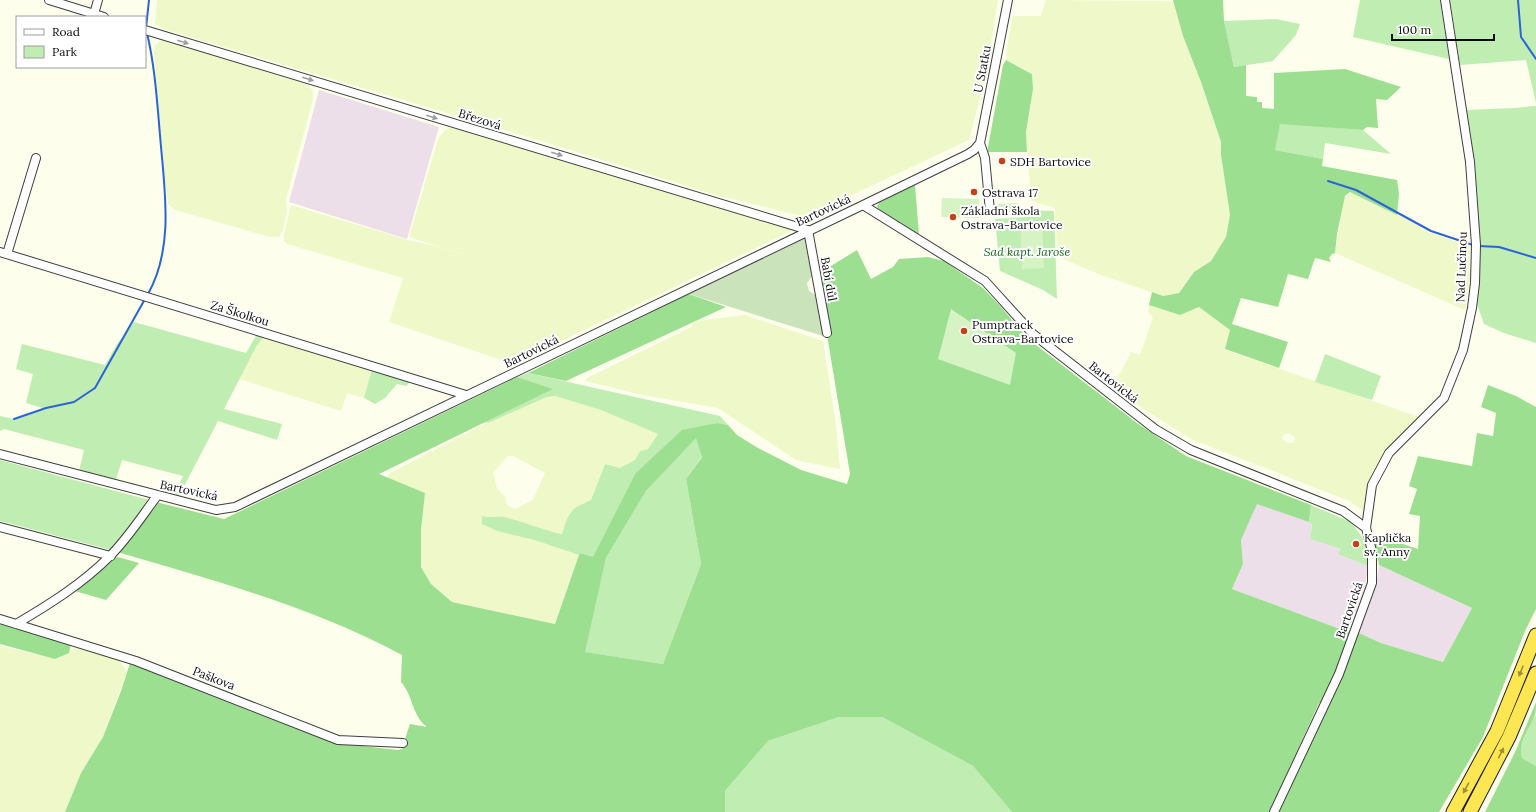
<svg xmlns="http://www.w3.org/2000/svg" width="1536" height="812" font-family="Lora,serif">
<style>
.industrial{fill:#ecdfea}
.farmland{fill:#eff8c9;fill-rule:evenodd}
.green{fill:#c0edb2}
.forest{fill:#9ddf90;fill-rule:evenodd}
.cemetery{fill:#cbe3bb}
.pitch{fill:#d6f3c4}
.lines{fill:none;stroke-linecap:round;stroke-linejoin:round}
.stream{stroke:#2b64d9;stroke-width:2}
.minor-casing{stroke:#3f3f3f;stroke-width:10}
.trunk-casing{stroke:#1d1d1d;stroke-width:15}
.minor{stroke:#fff;stroke-width:8}
.trunk{stroke:#fce753;stroke-width:13}
.oneway{fill:#9e9e9e}
.oneway2{fill:#9c8f37}
.poi-dot{fill:#c94118;stroke:#fff;stroke-width:1.5}
.labels{text-anchor:middle;dominant-baseline:central;stroke-width:4;stroke-linejoin:round;paint-order:stroke}
.street-label{font-size:12px;fill:#0c0c0c;stroke:#fff}
.poi-label{font-size:12px;fill:#0c0c0c;stroke:#fff;text-anchor:start}
.park-label{font-size:12px;font-style:italic;fill:#176a1d;stroke:#fff}
</style>
<rect width="100%" height="100%" fill="#fdffec"/>
<!-- industrial -->
<path class="industrial" d="M319 90 439 127 407 239 289 202Z
M1257 503 1312 523 1310 539 1341 549 1339 554 1368 566 1365 587 1348 632 1232 589 1243 564 1241 540Z
M1379 565 1472 608 1443 662 1381 643 1359 633 1376 587Z"/>
<!-- farmland -->
<path class="farmland" d="M157 0H998L985 78 969 140 805 217 716 195 525 136 163 29 155 24Z
M1046 0 1174 1 1183 36 1201 82 1221 142V155L1230 215 1226 237 1211 261 1194 272 1179 293 1163 296 1101 275 1063 259 1058 253 1057 247 1055 208 1032 201 1031 199 1026 132 1031 105 1032 73 1006 60 1008 41 1013 16H1041Z
M161 40 308 83 313 92V99L286 200 287 211 283 230 279 237H270L207 219 175 210 168 204 162 153 154 53 155 45Z
M452 127 785 226 790 228 791 231 513 364 389 322 403 278 287 244 284 241V235L291 205 408 240 436 246 556 284 409 237 438 139 446 129Z
M1350 192 1410 220 1424 231 1469 246 1470 279 1465 310 1335 253 1344 199Z
M1149 305 1180 315 1199 307 1230 330 1225 350 1419 417 1383 456 1367 487 1364 511 1349 501 1191 439 1112 389 1131 352 1140 355 1153 317 1148 312ZM1289 433 1295 438 1294 442 1288 443 1282 439 1283 435Z
M745 315 823 341 836 425 840 469 796 460 718 408 642 395 585 381 587 378 689 328 697 321Z
M264 336 372 369 364 398 347 393 341 411 239 379 256 347Z
M555 396 601 410 658 434 648 449 640 451 635 460 620 468 605 464 591 500 580 504 569 513 562 534 537 528 502 517 494 518 497 531 534 540 579 555 555 624 452 602 431 584 421 567V530L425 493 387 478 390 473 481 426 547 397ZM508 456H513L545 473 533 500 515 509 507 505 505 497 497 488 493 473Z
M0 646 57 659 75 648 90 650 116 658 120 661 127 672 103 737 81 773 65 812H0Z"/>
<!-- green -->
<path class="green" d="M1360 0H1440L1449 59 1353 37Z
M1450 0H1536V103L1526 60 1460 65Z
M1276 19 1300 24 1296 35 1273 61 1234 67 1224 21Z
M1536 106V343L1504 333 1484 324 1477 304 1480 238 1471 135 1466 110 1514 108Z
M1280 123 1363 130 1391 154 1325 143 1323 159 1274 150Z
M1029 210 1054 211 1057 299 1043 290 1000 271 995 219 1027 217Z
M134 322 246 353 257 334 264 336 256 347 224 409 282 424 277 440 218 421 179 496 175 494 183 476 122 460 116 479 79 471 84 450 4 429 0 431V416L14 419 46 409 26 403 33 374 16 369 22 344 105 365 117 344Z
M1325 354 1381 376 1372 400 1315 382Z
M372 369 411 381 406 386 397 384 385 398 375 404 364 398Z
M528 373 720 416 728 425 715 423 635 474 593 558 581 553 579 555 534 540 497 531 482 524V516C489 518 499 516 504 517 524 522 542 530 562 534 569 512 569 509 591 500L605 464 620 468 635 460 640 451 648 449 658 434 601 410 555 396 547 397 488 423 485 422 552 389 517 377Z
M696 437 702 456 686 479 701 564 663 664 584 652 606 558 646 491Z
M0 460 149 500 111 550 0 521Z
M1311 505 1351 522 1365 541 1368 566 1338 554 1341 549 1310 539 1312 524 1309 522Z
M1536 715V766L1522 758C1520 741 1526 728 1536 715Z
M839 717H882L973 766 1012 812H725V791L768 741Z"/>
<!-- forest -->
<path class="forest" d="M1173 0H1223L1224 21 1234 67 1246 65V96L1257 97V102H1262V108L1274 109V73L1345 69 1401 87 1387 100 1376 99 1378 128 1367 127 1363 130 1280 124 1275 150 1323 159 1322 166 1397 180 1399 194 1397 215 1350 192 1345 196 1337 234 1335 253 1332 254 1329 258 1331 262 1315 258 1308 279 1288 274 1278 307 1241 298 1232 324 1288 342 1279 368 1225 349 1230 330 1199 307 1180 315 1149 305 1152 292 1163 296 1179 293 1194 272 1211 261 1226 237 1230 215 1221 155V142L1201 82 1183 36Z
M1006 60 1032 74 1033 89 1026 132 1027 152H988V147L1003 65Z
M915 185 919 235 878 209 877 206 880 201Z
M857 250 871 279 893 267 899 259 928 257 944 261 983 288 1002 308 1027 338 1137 423 1186 456 1311 505 1309 522 1257 504 1241 540 1243 564 1232 589 1348 632 1359 633 1381 643 1443 662 1472 608 1379 565 1373 534 1418 549 1420 516 1409 514 1417 489 1409 486 1418 456 1472 466 1477 433 1493 436 1496 413 1481 407 1488 385 1516 396 1536 407V609L1525 631 1483 737 1439 812H1012L973 766 882 717H839L768 741 725 791V812H65L81 773 103 737 121 691 130 663 154 671 336 743 398 750 404 748 405 739 410 724 427 727C412 716 413 695 401 682L402 655C313 607 213 580 117 552L156 502 224 519 517 377 553 389 379 474 425 493 421 530V567L431 584 452 602 555 624 579 555 580 553 593 557 635 474 682 430 717 423 728 425 737 435 758 448 801 470 847 484 850 474 827 335 831 333 821 272ZM696 438 702 457 686 479 701 564 663 664 585 652 606 558 646 491ZM1327 702 1307 749 1299 747 1319 703Z
M689 294 726 307 566 381 528 373Z
M118 557 139 563 106 600 75 591 110 559Z
M0 624 71 644 69 653 55 659 0 644Z
M1536 702C1536 706 1536 712 1535 715 1528 732 1519 738 1522 758L1536 766V812H1485L1516 750Z"/>
<!-- cemetery -->
<path class="cemetery" d="M807 237 813 275 807 283 809 291 817 296 823 336 689 294Z"/>
<!-- pitch -->
<path class="pitch" d="M942 198 979 199V218L941 217Z
M1018 203V212L997 213 996 204Z
M1042 221 1044 268 1022 269 1020 222Z
M951 309 1016 353 1010 385 938 359Z"/>
<g class="lines">
<!-- stream -->
<path class="stream" d="M1518 0 1521 37 1536 59
M146 28 149 0
M147 33C155 67 157 101 160 135 164 187 175 246 148 294
M1328 181 1356 190 1431 231 1473 245
M1479 246 1499 247 1536 258
M14 419 46 408 74 402 95 388 145 299"/>
<!-- minor casing -->
<g class="minor-casing">
<path id="minor" d="M49 0 104 17
M94 14 98 0
M145 30 808 230 827 333
M980 143 985 158 990 211
M863 205 968 154 974 150 980 143 1008 0
M0 252 466 395
M7 254 36 158
M0 454 216 510 235 507 863 205 985 281 1033 334 1155 429 1191 450 1343 511 1366 528
M0 527 111 556
M0 619 136 661 338 740 403 743
M16 624C50 604 82 584 110 556 128 538 142 516 157 496
M1274 812 1339 674 1372 583V551L1366 528 1372 485 1389 453 1444 398 1463 350 1472 308 1475 283 1476 245 1470 162 1445 0"/>
</g>
<!-- trunk casing -->
<g class="trunk-casing">
<path id="trunk" d="M1453 812 1497 731 1536 635
M1470 812 1509 737 1536 673"/>
</g>
<!-- minor -->
<use href="#minor" class="minor"/>
<!-- trunk -->
<use href="#trunk" class="trunk"/>
</g>
<!-- one-way arrows -->
<defs><path id="oneway-solid" d="M-6-.8H1V-3.2L6.5 0L1 3.2V.8H-6Z"/></defs>
<g class="oneway">
<use href="#oneway-solid" transform="translate(183 42) rotate(17)"/>
<use href="#oneway-solid" transform="translate(308 79) rotate(17)"/>
<use href="#oneway-solid" transform="translate(432 117) rotate(17)"/>
<use href="#oneway-solid" transform="translate(557 154) rotate(17)"/>
</g>
<g class="oneway2">
<use href="#oneway-solid" transform="translate(1521 671) rotate(112)"/>
<use href="#oneway-solid" transform="translate(1501 753) rotate(-64)"/>
<use href="#oneway-solid" transform="translate(1466 788) rotate(118)"/>
</g>
<!-- markers -->
<g class="poi-dot">
<circle cx="1002" cy="161" r="4"/>
<circle cx="974" cy="192" r="4"/>
<circle cx="953" cy="217" r="4"/>
<circle cx="964" cy="331" r="4"/>
<circle cx="1356" cy="544" r="4"/>
</g>
<g class="labels">
<!-- street labels -->
<g class="street-label">
<text transform="translate(982 69) rotate(-79)">U Statku</text>
<text transform="translate(480 119) rotate(17)">Březová</text>
<text transform="translate(823 210) rotate(-25)">Bartovická</text>
<text transform="translate(1461 267) rotate(-88)">Nad Lučinou</text>
<text transform="translate(829 279) rotate(80)">Babí důl</text>
<text transform="translate(240 313) rotate(17)">Za Školkou</text>
<text transform="translate(531 351) rotate(-26)">Bartovická</text>
<text transform="translate(1114 382) rotate(38)">Bartovická</text>
<text transform="translate(189 490) rotate(12)">Bartovická</text>
<text transform="translate(1349 610) rotate(-71)">Bartovická</text>
<text transform="translate(214 678) rotate(21)">Paškova</text>
</g>
<!-- poi labels -->
<g class="poi-label">
<text x="1010" y="161">SDH Bartovice</text>
<text x="982" y="192">Ostrava 17</text>
<text x="961" y="210">Základní škola<tspan x="961" dy="14">Ostrava-Bartovice</tspan></text>
<text x="972" y="324">Pumptrack<tspan x="972" dy="14">Ostrava-Bartovice</tspan></text>
<text x="1364" y="537">Kaplička<tspan x="1364" dy="14">sv. Anny</tspan></text>
</g>
<!-- park labels -->
<g class="park-label">
<text x="1027" y="251">Sad kapt. Jaroše</text>
</g>
</g>
<!-- legend -->
<rect x="16" y="16" width="130" height="52" fill="#ffffff" stroke="#9e9e9e"/>
<rect x="24" y="29" width="20" height="6" fill="#ffffff" stroke="#9e9e9e"/>
<text x="52" y="36" font-size="12" fill="#0c0c0c">Road</text>
<rect x="24" y="46" width="20" height="12" fill="#c0edb2" stroke="#9e9e9e"/>
<text x="52" y="56" font-size="12" fill="#0c0c0c">Park</text>
<!-- scale -->
<path d="M1392 34v6h102v-6" fill="none" stroke="#0c0c0c" stroke-width="2"/>
<text x="1398" y="34" font-size="12" fill="#0c0c0c" stroke="#ffffff" stroke-width="3" paint-order="stroke">100 m</text>
</svg>
